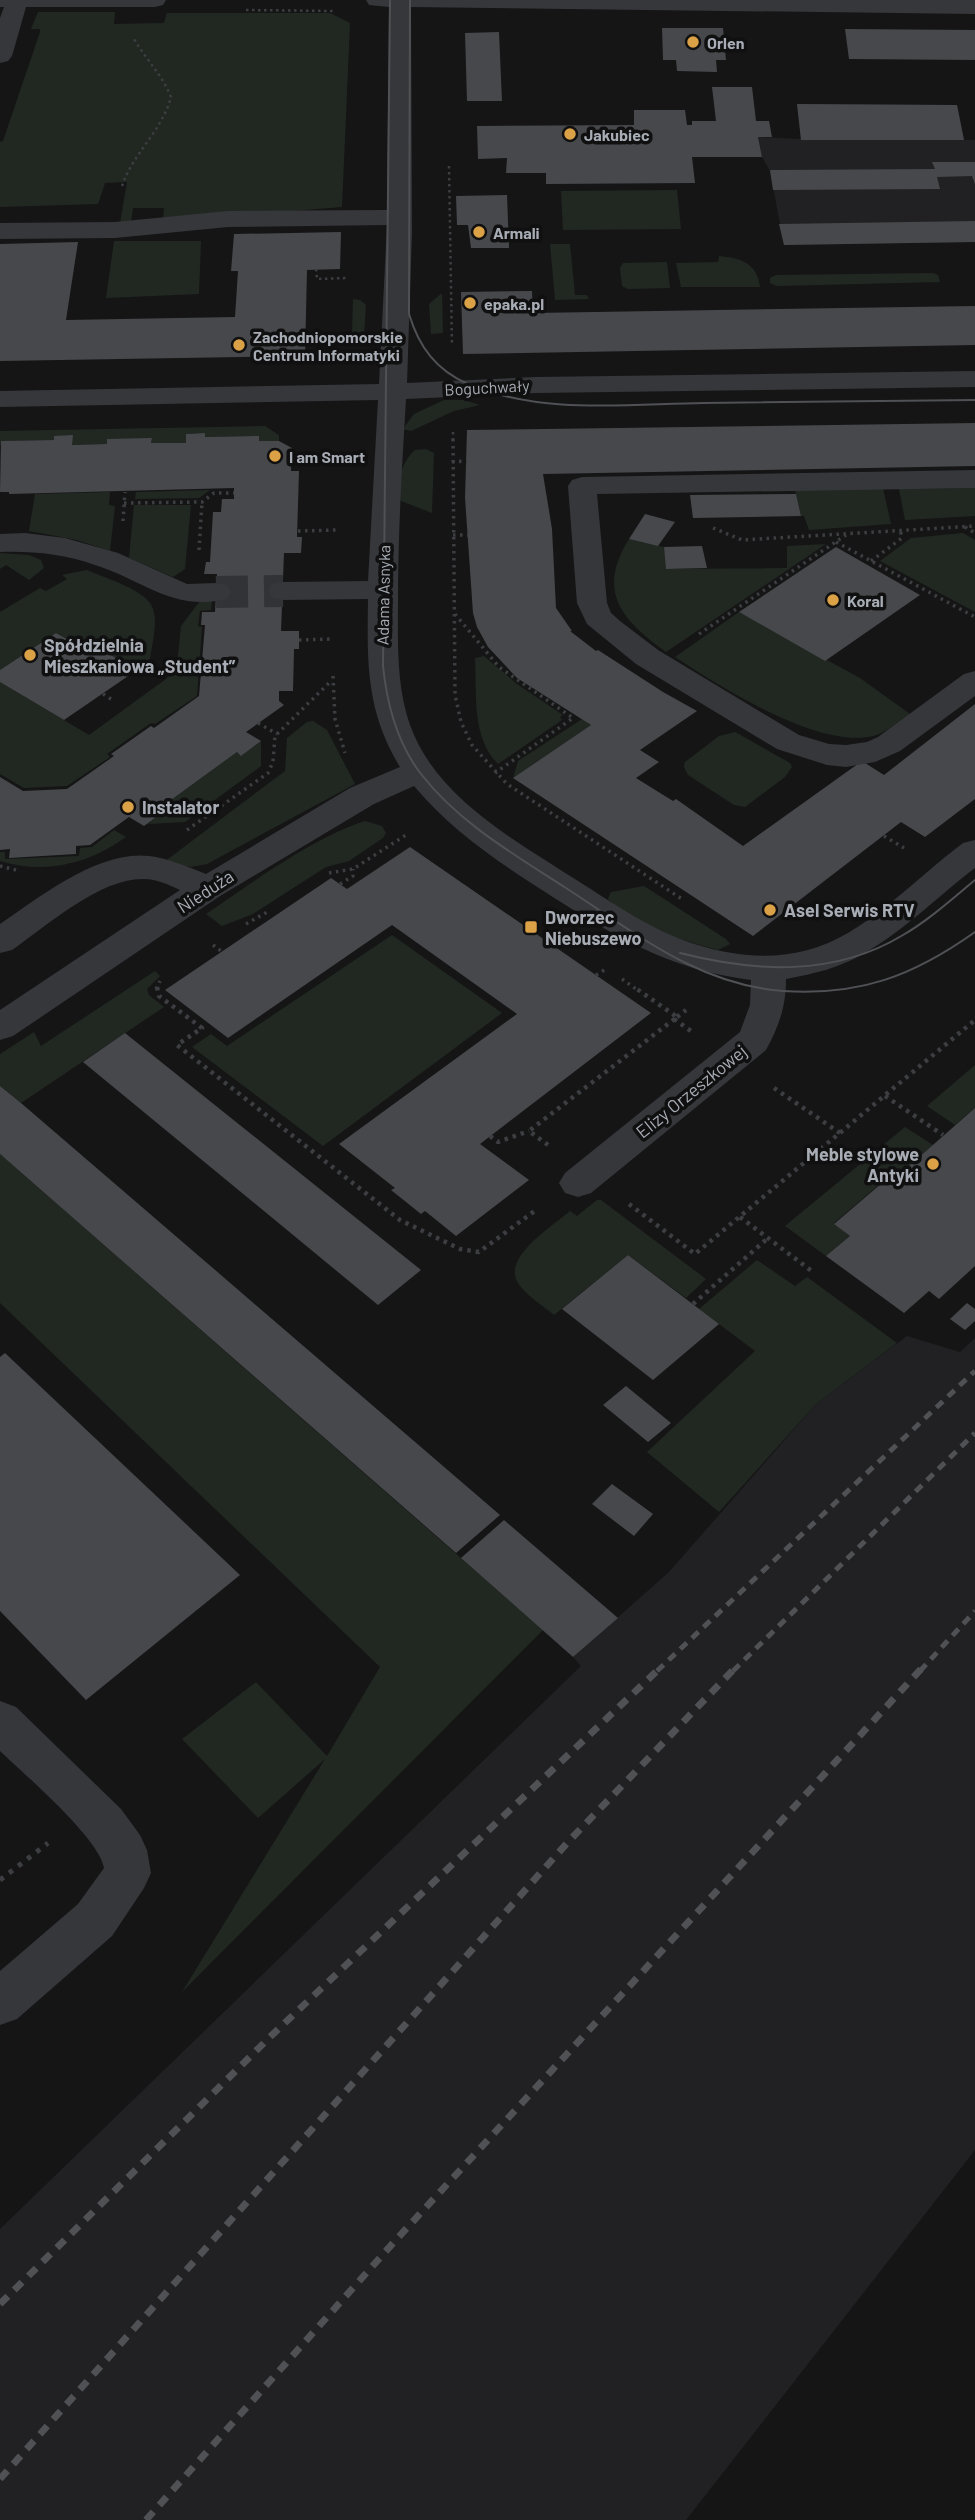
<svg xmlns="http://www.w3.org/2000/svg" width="975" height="2520" font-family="Barlow,sans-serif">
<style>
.built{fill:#212123}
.green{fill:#212822}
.building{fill:#47484b}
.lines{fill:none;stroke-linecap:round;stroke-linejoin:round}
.minor-tunnel{stroke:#323336;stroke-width:32;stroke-dasharray:32 16;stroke-linecap:butt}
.path-far3{stroke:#3c3e41;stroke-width:2.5;stroke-dasharray:2.5 3.5;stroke-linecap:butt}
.path-far2{stroke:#3c3e41;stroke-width:3.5;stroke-dasharray:2.5 4.5;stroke-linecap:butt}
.path-far1{stroke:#3c3e41;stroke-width:4.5;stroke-dasharray:3.5 5;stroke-linecap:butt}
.path{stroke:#3c3e41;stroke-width:5;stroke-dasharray:4.5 7;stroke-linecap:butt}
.minor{fill:#36373b;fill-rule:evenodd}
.tram{stroke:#4f5155;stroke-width:2}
.rail-far1{stroke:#4f5155;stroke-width:5;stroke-dasharray:9 7;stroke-linecap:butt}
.rail{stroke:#4f5155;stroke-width:7;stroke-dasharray:11 9;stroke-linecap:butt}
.poi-dot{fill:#dba147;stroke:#101011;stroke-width:2.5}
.labels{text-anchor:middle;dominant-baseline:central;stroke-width:7;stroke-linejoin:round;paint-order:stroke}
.far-poi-label{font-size:16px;font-weight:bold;fill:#a8adb5;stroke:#101011;text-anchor:start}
.far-street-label{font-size:16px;fill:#a8adb5;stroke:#101011}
.poi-label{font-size:18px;font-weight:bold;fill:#a8adb5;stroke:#101011;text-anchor:start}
.street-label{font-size:18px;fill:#a8adb5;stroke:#101011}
</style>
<rect width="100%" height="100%" fill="#151516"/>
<!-- built -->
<path class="built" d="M797 104 957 105 964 140H975V242L784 245 770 171 762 157 758 137 801 139Z
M907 1336 960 1352 975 1338V2150L686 2520H0V2229L581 1666 573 1657 669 1572 816 1404Z"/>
<!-- green -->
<path class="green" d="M38 12H115L114 24 164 23 167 13H330L350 23 342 207 163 221 164 208H133L131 222 120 223 127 182 105 183 98 204 0 207V142L3 141 40 32V29H31Z
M677 190 681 229 563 230 561 191Z
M114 241H201L199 294 106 298Z
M550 244H570L575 295H587L589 299 555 300Z
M719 256C741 258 757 263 760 287H681L676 263 718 262Z
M667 262 670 288 628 289 622 286 620 268 623 263Z
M933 273 938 275 940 282 777 286 770 283V278L776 275Z
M442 293 443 333 431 334 429 304Z
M353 299 360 300 366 305 364 335 352 334Z
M444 400H464L480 405 454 411 411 431 403 429 414 414Z
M265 426 279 435V441H259V436L205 437 204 433 186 434V443H151L152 439H107V444L72 445V436H54V440L2 441 0 446V431Z
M426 449 434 453 432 513 401 501C396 484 401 462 415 450Z
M883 488 891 524 809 530 804 516H801L795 490Z
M975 488V516L905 520 899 489Z
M210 490 199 498 135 499 136 492Z
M110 492 109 505 115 506 110 551 77 540 29 531 35 494Z
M134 505H191L185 569 173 577 129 558Z
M963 533 975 540V612L880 561 911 538Z
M629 539 664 547 667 569 787 568V546L826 544 666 652C622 620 596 592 629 539Z
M0 553 29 555 41 560 44 568 29 580 6 565 0 569Z
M87 570C104 578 148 590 153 609 158 623 152 644 150 659L137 670 102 650 95 655 56 633 0 670V612L40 588 46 591 67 579 62 575Z
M212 600 211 610 200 611 198 626 202 627 197 696 155 724 151 723 107 754 110 757 67 786 24 788 0 774V682L89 735 166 679 177 666 181 626 200 601Z
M739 612 860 678 910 714C899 721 886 733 873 736 818 749 721 687 675 657Z
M484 656 517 684 563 715 560 717 562 720 498 764C471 737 477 693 475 658Z
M582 719 591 725 513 778 518 761Z
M313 721 327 730 355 784 207 864 191 867 164 862 285 771 287 738 307 722Z
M735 732 790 763 792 767 785 777 745 807 734 805 688 775 684 767 685 762 719 736Z
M261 741V766L185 822 148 824 165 811 160 808 237 752 242 755Z
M365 821 382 826 386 833 383 838 349 861 326 867 253 914 222 926 206 914C252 883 312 838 365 821Z
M114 830 126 837C88 864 46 875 0 861V852H5V859L79 856 80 848 92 847Z
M644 886 726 939 730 944 718 950C681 940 635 927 608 899L611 892Z
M392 935 502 1013 323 1146 192 1047 211 1034 227 1046Z
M155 971 160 976 147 989 149 995 164 1007 21 1103 0 1086V1054L34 1032 41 1046Z
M975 1065V1108L955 1125 927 1106Z
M905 1127 933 1145 893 1180 888 1177 834 1223 850 1236 826 1256 785 1226Z
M0 1154 543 1630 182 1992 325 1759 258 1818 182 1739 256 1682 327 1756 380 1667 0 1303Z
M597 1200H601L706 1279 686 1298 628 1255 554 1315C543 1306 529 1297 520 1286 498 1259 552 1227 570 1211L577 1216Z
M757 1260 795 1286 807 1277 897 1343 816 1404 719 1512 647 1452 755 1351 699 1309Z"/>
<!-- building -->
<path class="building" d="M662 28H723L726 60H716L717 72 677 71 676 60H663Z
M845 29 975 30V60L849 59Z
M499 32 502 101H467L465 33Z
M712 87H752L756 121H769L772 137H758L762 157H692L695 183 546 184V173H506L507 158 478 159 477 126 634 125V110H685L687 125H692V121H716Z
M797 104 957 105 964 140H801Z
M932 162H975V184L972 176 937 177 940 189 773 190 770 170 935 169Z
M507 195 509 248H471L468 225H457L456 196Z
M975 221V242L784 245 779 224Z
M341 232 340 269 307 270 305 356 0 361V244L78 242 66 320 235 317 238 271H231L234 234Z
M532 291 533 313 975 306V345L463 354 461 292Z
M975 423V466L543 474 552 529 556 608 572 631H570L596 651 598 650 663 692 697 711 640 750 659 762 636 778 673 801 676 799 743 846 862 761 884 775 975 704V799L925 837 901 822 753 936 513 778 591 725 517 678 488 647 477 627 473 613 465 498 467 430Z
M205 433V437L259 436V441H279L292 448 291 471H299L297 537H302L301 553H284L281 631H299V649H294L293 691H279V701L284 705 246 732 261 741 241 756 237 752 160 808 165 811 144 826 129 817 90 845 76 846V854L9 858 10 849 0 850V777L23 791 67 789 114 756 111 754 151 726 154 728 199 696 205 625H201L202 612H215L217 574H204L206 562H210L213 512H221L222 499H234V488L9 494V492H0L1 441 54 440V436L73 435 72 445 107 444V439L152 438 151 443H186V434Z
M796 494 801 516 693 518 690 495Z
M645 514 675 522 658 546 629 539Z
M702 546 707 568 666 569 664 547Z
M836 547 920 595 825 661 739 612Z
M56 633 95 655 102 650 137 670 64 720 0 682V670Z
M410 847 651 1013 480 1144 529 1180 456 1236 425 1211 421 1214 391 1190 395 1188 339 1144 517 1014 392 925 228 1038 165 990 331 878 347 889Z
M125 1033 421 1270 378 1305 83 1062Z
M0 1086 21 1103 500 1515 456 1553 0 1154Z
M975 1108V1266L939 1299 929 1291 904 1313 826 1256 850 1236 834 1224 889 1177 893 1180Z
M628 1255 719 1324 653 1380 562 1309Z
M967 1303 975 1309V1321L965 1330 950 1319Z
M5 1353 240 1575 86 1700 0 1611V1357Z
M626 1386 671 1423 648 1442 603 1405Z
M612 1484 653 1514 634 1536 592 1504Z
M504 1520 618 1618 573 1657 461 1558Z"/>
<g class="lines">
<!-- minor-tunnel -->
<path class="minor-tunnel" d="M216 592 283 591"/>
<!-- path-far3 -->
<path class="path-far3" d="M246 10 335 11
M449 166 452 346
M122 186C133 153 162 131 171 97 161 73 147 61 134 39
M316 269 317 279 347 278
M453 432V441"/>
<!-- path-far2 -->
<path class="path-far2" d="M453 439 455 695 461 722 472 745 507 784 682 899
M452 462 467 461
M124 503 202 502 214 493H234
M123 521 125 492
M965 527 975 533
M713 528 742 540 975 526
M298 531 337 530
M453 535H468
M836 542 975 617
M199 550 202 502
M871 561 902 538 900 529
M455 614 499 667 573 718 495 773
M699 634 846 535
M299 640 333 639
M333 676 335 719 345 753
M103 694 114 701
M258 723 277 734
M187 830 268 773 273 762 275 736 332 680
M884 836 904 848
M0 866 16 870
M329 873 353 869 409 833
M340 884 353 876V869
M246 924 269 911
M213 945 221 951
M596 975 606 969
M622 979 636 989
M156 989 160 981"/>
<!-- path-far1 -->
<path class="path-far1" d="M157 987 159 996 202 1028 177 1045 400 1220 460 1249 479 1252 536 1210
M677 1017 686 1010
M674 1019 691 1031
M774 1088 840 1133
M885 1096 943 1135
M490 1136 498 1142 529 1131
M548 1145 529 1131 677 1017 634 987
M629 1204 695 1254 975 1020
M740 1217 813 1272
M693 1304 768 1238"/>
<!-- path -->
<path class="path" d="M0 1880 48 1843"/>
<!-- minor -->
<path class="minor" d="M0 0H166L163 5 155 7H26L12 56 8 61 0 63V18L4 7H0Z
M366 0H975V14L411 7 412 233 407 383 536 377 975 371V387L536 393 406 399C402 466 398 533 398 600 398 642 396 685 410 725 436 798 516 841 578 881 616 905 654 932 698 945 733 956 772 960 808 950 864 936 917 877 963 843L975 840V868C938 896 904 931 863 954 839 968 813 974 786 979 786 1007 779 1026 766 1050L591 1193 578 1197 565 1193 559 1183 565 1173 740 1032 750 1005 751 980C669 970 610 934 542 890 495 860 450 829 414 786L374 804 220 896 13 1036 0 1040V1010L180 890C169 885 157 879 144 879 100 878 48 925 12 950L0 953V924C40 897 98 850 149 856 168 858 188 867 206 874L350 788 400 767C366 711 367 663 368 599L283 600 272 598 268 591 272 584 283 582 368 581 378 400 0 407V391L379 384 387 225 228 227 115 238 0 239V223L115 222 228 211 387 210 389 7 369 5Z
M975 470V488L597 494 607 603 611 613 620 621 658 650 799 735 829 744 846 745 867 742 878 737 964 674 975 671V696L900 751 875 762 846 767 827 765 777 749 636 664 587 624 577 603 568 486 572 480 582 477Z
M25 533 65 538 118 553 187 584 216 583 227 585 231 592 227 599C173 612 143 580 95 565 64 554 33 551 0 552V534Z
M0 1701 16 1707 121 1809 140 1835 147 1850 151 1873 144 1888 112 1936 17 2019 0 2025V1971L78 1904 104 1868C99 1838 25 1775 0 1751Z"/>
<!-- tram -->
<path class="tram" d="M390 0 383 666C387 705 397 743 421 774 459 823 515 855 566 888 634 932 698 985 783 991 860 996 913 976 975 932
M410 0 409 314C419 347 436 370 468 384 542 415 626 404 704 403 795 402 885 401 975 400
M680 953C755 972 834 977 903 935 929 920 952 899 975 880"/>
<!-- rail-far1 -->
<path class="rail-far1" d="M657 1671 975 1371
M733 1671 975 1433
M920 1671 975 1611"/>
<!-- rail -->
<path class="rail" d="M0 2304 271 2036 659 1669
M0 2479 568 1842 734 1669
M146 2520 394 2242 921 1669"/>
</g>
<!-- markers -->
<g class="poi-dot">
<circle cx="693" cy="42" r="7"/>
<circle cx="570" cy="134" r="7"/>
<circle cx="479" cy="232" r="7"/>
<circle cx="470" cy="303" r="7"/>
<circle cx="239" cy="345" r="7"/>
<circle cx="275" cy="456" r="7"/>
<circle cx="833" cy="600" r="7"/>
<circle cx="30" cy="655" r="7"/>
<circle cx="128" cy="807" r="7"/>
<circle cx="770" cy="910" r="7"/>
<rect x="524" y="920" width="14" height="14" rx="3.5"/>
<circle cx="933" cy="1164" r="7"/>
</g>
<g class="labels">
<!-- far-poi labels -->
<g class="far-poi-label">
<text x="707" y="42">Orlen</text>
<text x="584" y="134">Jakubiec</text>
<text x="493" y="232">Armali</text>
<text x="484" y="303">epaka.pl</text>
<text x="253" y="336">Zachodniopomorskie<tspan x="253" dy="18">Centrum Informatyki</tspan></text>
<text x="289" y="456">I am Smart</text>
<text x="847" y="600">Koral</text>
</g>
<!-- far-street labels -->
<g class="far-street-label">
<text transform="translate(487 387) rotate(-3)">Boguchwały</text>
<text transform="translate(383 595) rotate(-89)">Adama Asnyka</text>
</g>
<!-- poi labels -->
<g class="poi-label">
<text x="44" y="645">Spółdzielnia<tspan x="44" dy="21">Mieszkaniowa „Student”</tspan></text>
<text x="142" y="807">Instalator</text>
<text x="784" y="910">Asel Serwis RTV</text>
<text x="545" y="917">Dworzec<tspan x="545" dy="21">Niebuszewo</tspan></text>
<text x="919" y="1154" text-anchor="end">Meble stylowe<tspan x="919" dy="21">Antyki</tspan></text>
</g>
<!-- street labels -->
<g class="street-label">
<text transform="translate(205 891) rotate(-33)">Nieduża</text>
<text transform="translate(691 1091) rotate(-39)">Elizy Orzeszkowej</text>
</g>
</g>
</svg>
